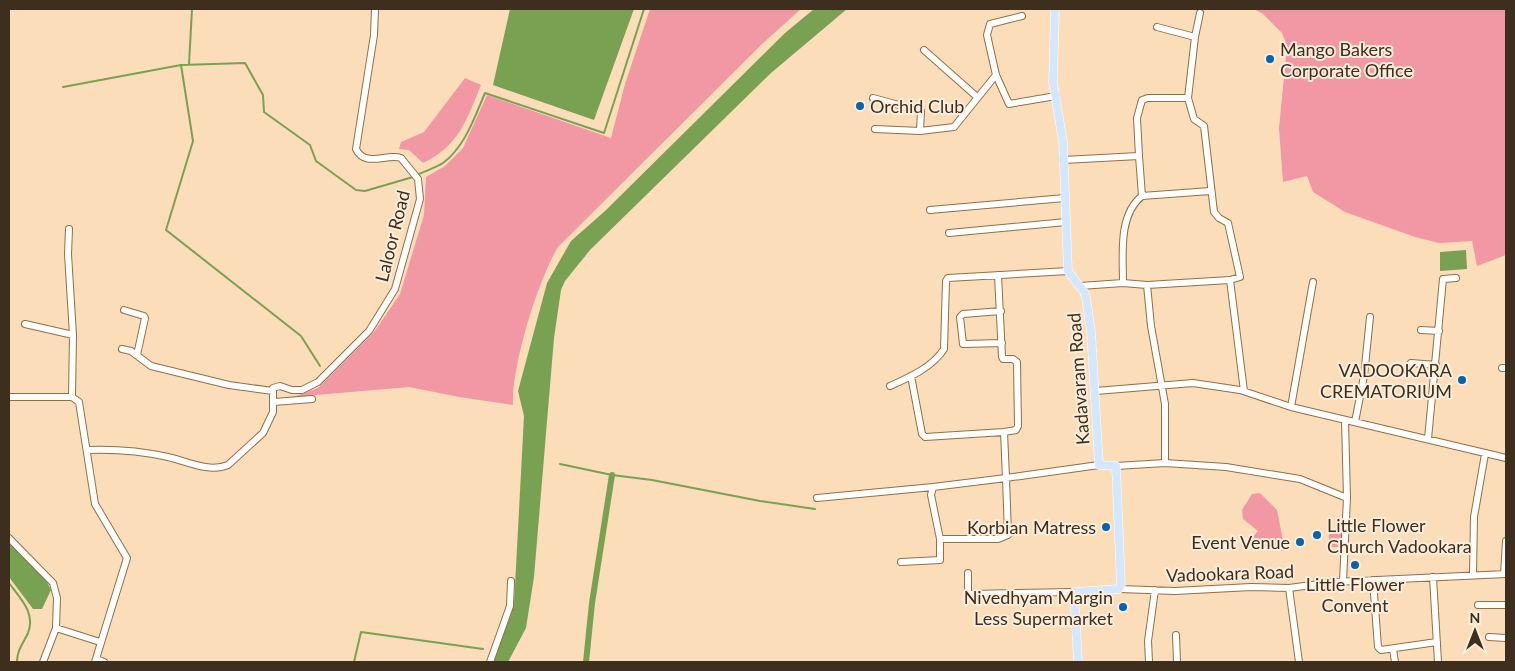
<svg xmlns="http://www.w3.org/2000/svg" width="1515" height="671" font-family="Lato,sans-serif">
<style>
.green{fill:#f198a4}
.water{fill:#79a152}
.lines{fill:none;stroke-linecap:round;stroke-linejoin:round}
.stream{stroke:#79a152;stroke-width:2}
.canal{stroke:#79a152;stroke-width:6}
.minor-casing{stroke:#916f45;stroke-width:8}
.major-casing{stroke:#fff;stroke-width:9}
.minor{stroke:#fff;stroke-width:6}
.major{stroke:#d3e8ff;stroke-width:8}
.poi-dot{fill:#0064b0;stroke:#fdeddc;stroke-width:2}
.labels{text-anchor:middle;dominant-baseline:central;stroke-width:4;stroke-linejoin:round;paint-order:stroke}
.poi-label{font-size:18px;fill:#3d2e1d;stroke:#fdeddc;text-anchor:end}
.street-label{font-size:18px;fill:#3d2e1d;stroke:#fdeddc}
</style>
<rect width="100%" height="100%" fill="#fcddba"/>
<!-- green -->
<path class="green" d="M650 9H801L762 44 558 247C538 280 511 367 513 405L459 397 409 387 293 397 318 388 374 332 400 294 424 215 426 177 445 166 463 148 487 95 611 138 625 84Z
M1254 9H1506V255L1477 266 1472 241 1439 243 1415 237 1345 212 1313 192 1307 176 1283 182 1279 128 1287 46 1282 33 1263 14Z
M465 78 481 85C467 119 459 146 423 163L409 150 399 149 401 142 424 132Z
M1260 493 1277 510 1285 551 1246 545 1258 531 1243 519 1242 510 1252 494Z
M1329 532H1342V547H1329Z"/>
<!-- water -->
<path class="water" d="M510 9H634L594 120 493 85Z
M814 9H847L771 73 590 250 565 281 561 290 554 338 534 577 526 628 508 662H493L514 605 524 416 518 391 547 283 571 241 605 211 785 33Z
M1466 250 1467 269 1440 271V252Z
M11 544 42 572 51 590 42 609H33L9 577V545Z"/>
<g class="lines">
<!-- stream -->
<path class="stream" d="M189 64 192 9
M181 65 193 141 166 230 301 336 320 366
M63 87 181 65 245 63 263 95 264 112 310 145 316 161 356 190 365 191 413 177
M417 175C425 171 435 168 443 163 465 147 475 116 485 93L604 133 644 9
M560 464 612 475 652 480 760 501 815 509
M9 583C20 598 36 613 28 633 23 644 17 650 17 662
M354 662 361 632 483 649"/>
<!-- canal -->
<path class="canal" d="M586 662 592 603 612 475"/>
<!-- minor casing -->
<g class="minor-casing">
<path id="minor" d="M1157 27 1195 37 1188 98 1194 119 1204 126 1214 212 1219 218 1228 223 1240 277 1230 280
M1195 37 1200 13
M924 50 976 96
M996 75 1009 104 1056 96
M873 98 921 111 920 131
M875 129 920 131 954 127 996 75 987 35 990 24 1022 16
M1139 156 1142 196
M1063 160 1139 156 1137 118 1142 100 1148 98H1188
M930 210 1065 198
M69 229 68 254 73 335
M949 233 1066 222
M1123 283C1123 255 1118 215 1142 196L1210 191
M1147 285 1230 280 1244 391
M1080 286 1123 283 1147 285 1151 326 1165 404V463
M124 310 144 316 145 318 137 355
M1001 311 963 314 960 317 963 344 1002 343
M25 324 73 335 72 397
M1421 330 1439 331
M122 349 131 351 151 366 229 385 273 391
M1411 363 1436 365
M1502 368H1506
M911 376 922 434 925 437 1004 432
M890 386C908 378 933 367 944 349L946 281 948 278 1068 271
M1096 391 1193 383 1240 390 1291 407 1506 458
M9 397H72L79 402 95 504 127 558 95 662
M274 402 312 399
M1291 407 1313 282
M1355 422 1364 376 1370 317
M1428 439 1443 279 1456 278
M87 450C114 449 141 451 168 457 186 461 209 473 228 465L263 433 273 412V388L280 386 292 390H302L318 382 369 331 395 289 420 199 418 179 401 158C387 153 365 168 356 149L374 35 375 9
M1116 466 1165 463 1226 467 1300 479 1347 498 1345 420
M817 498 933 487
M9 538 53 583 57 598 56 628
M940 539H998L1008 535 1006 478 1099 465
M901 562 940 560V539L931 495 933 487 1006 478 1004 432 1016 430 1018 426 1017 362 1013 359H1003L1002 357 998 275
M968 573V592L970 594 1074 592
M1473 574 1474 517 1485 454
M1504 574 1506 541
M1433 577 1438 662
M1373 580 1378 647 1381 650 1437 642
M1343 581 1347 498
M1289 588 1299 662
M1120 589 1175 591 1251 587 1289 588 1334 582 1506 574
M1478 605H1506
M1176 635 1177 662
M1489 637 1506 638
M1393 649 1395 662
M97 659 104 662
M43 662 56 628 100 642
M490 662 510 606 511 581
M1149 662 1148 641 1155 590"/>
</g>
<!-- major casing -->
<g class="major-casing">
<path id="major" d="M1055 9 1053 82 1063 142 1068 271 1084 292 1086 298 1091 331 1099 465 1116 466 1121 586 1119 589 1074 592 1078 662"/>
</g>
<!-- minor -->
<use href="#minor" class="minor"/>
<!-- major -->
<use href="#major" class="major"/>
</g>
<!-- markers -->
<g class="poi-dot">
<circle cx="1270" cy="59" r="5"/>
<circle cx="860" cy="106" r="5"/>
<circle cx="1462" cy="380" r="5"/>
<circle cx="1106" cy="527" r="5"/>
<circle cx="1317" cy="535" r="5"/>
<circle cx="1300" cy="542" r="5"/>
<circle cx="1355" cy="565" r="5"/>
<circle cx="1123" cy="607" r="5"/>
</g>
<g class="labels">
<!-- poi labels -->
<g class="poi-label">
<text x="1280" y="49" text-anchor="start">Mango Bakers<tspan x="1280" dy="21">Corporate Office</tspan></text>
<text x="870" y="106" text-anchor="start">Orchid Club</text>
<text x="1452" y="370">VADOOKARA<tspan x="1452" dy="21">CREMATORIUM</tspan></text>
<text x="1327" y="525" text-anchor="start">Little Flower<tspan x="1327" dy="21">Church Vadookara</tspan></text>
<text x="1096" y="527">Korbian Matress</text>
<text x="1290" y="542">Event Venue</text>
<text x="1355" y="584" text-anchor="middle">Little Flower<tspan x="1355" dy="21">Convent</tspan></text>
<text x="1113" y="597">Nivedhyam Margin<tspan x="1113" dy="21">Less Supermarket</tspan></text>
</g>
<!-- street labels -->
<g class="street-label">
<text transform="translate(392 236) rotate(-76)">Laloor Road</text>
<text transform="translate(1078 379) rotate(-94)">Kadavaram Road</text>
<text transform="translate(1230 573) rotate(-2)">Vadookara Road</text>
</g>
</g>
<!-- border -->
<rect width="1515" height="671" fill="none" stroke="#3d2e1d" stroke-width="20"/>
<!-- north arrow -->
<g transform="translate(1475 631)" stroke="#fdeddc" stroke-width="4" paint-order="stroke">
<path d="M0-4L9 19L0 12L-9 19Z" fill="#3d2e1d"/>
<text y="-8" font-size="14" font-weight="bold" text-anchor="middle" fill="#3d2e1d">N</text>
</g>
</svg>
